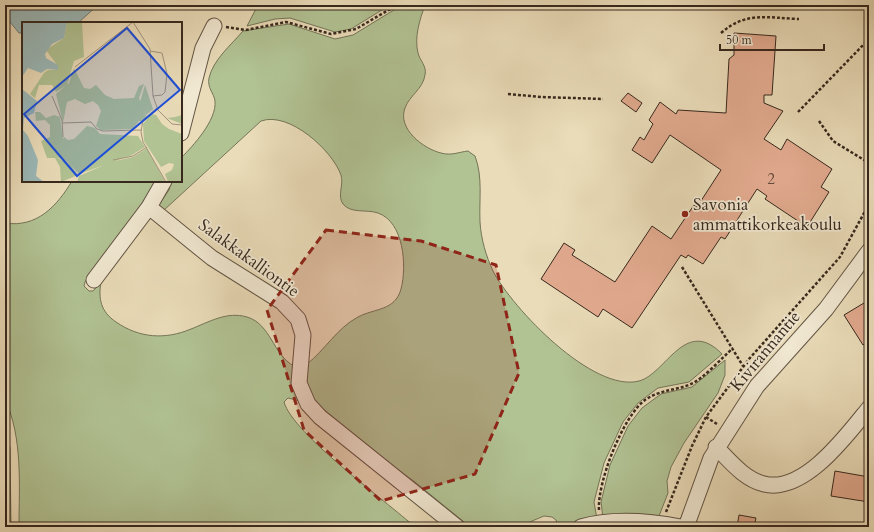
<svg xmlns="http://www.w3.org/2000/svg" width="874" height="532" font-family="Cardo,serif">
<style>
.green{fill:#b1c293;stroke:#747558}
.water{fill:#9bb9b9;stroke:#737f7b}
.building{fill:#e2aa8f;stroke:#36281d}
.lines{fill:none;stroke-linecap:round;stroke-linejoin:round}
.minor-casing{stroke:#635544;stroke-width:17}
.path{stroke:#36281d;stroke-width:2.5;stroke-dasharray:3 2;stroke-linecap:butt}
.minor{stroke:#f1e8d2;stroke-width:15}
.marked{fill:#8f2418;fill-opacity:0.2;stroke:#8f2418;stroke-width:3;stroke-dasharray:8 5;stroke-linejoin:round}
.poi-dot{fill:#8f2418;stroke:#f1e8d2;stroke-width:1.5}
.labels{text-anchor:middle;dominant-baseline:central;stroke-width:3.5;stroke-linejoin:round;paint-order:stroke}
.number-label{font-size:15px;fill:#61483a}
.poi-label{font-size:17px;fill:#36281d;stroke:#f1e8d2;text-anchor:start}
.street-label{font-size:17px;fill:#36281d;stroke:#f1e8d2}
.inset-road{fill:none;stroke:#a2947b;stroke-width:1}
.view{fill:#1d4ed8;fill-opacity:0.15;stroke:#1d4ed8;stroke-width:2}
.inset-edge{fill:none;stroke:#36281d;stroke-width:2}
</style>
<rect width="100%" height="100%" fill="#eadcb9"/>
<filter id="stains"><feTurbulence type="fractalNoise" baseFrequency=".005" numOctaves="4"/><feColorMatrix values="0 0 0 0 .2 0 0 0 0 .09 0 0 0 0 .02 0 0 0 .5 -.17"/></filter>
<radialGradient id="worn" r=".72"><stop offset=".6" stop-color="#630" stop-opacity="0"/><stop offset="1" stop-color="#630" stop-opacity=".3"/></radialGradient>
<!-- green -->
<path class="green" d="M258 5H390L351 29 335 32 290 18 275 19 247 26Z
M402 5H425C420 19 414 37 418 53 420 61 427 66 425 75 423 89 409 96 405 108 397 129 424 149 441 153 451 156 459 152 468 151L475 156C483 177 479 199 480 222 481 239 486 256 493 271 512 308 593 393 639 381 666 374 685 316 722 354L689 382 658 388 638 403 623 422 604 463 594 502 597 519 568 527H558L556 520 552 517 544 516 532 521 523 527H470L415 482 375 453 316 403C306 388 305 382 307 364 325 350 337 328 358 317 375 308 395 311 401 289 407 266 404 222 378 213 367 209 351 214 343 204 337 196 344 184 341 175 332 150 289 111 261 121L163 211 157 207 169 190 171 181H181V158C193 146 217 120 215 101 214 93 207 88 209 78 213 60 231 45 243 31L289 24 335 39 353 35Z
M72 181H158L85 282 84 286 89 291H93L101 282C98 299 101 312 116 322 139 338 165 340 191 329 209 322 227 311 247 317 271 324 273 355 294 366L300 401 288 398 284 402C293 434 386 501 415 527H19C19 484 23 439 5 399V223C37 228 57 206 72 181Z
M725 360V375L718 393 684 443 671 467 667 481 668 493 659 516 651 519 603 518 601 502 610 465 628 426 642 408 661 394 692 387Z
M5 426 10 448 11 527H5Z"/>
<!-- water -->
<path class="water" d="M5 5H98L78 23H23V33H19L5 16Z"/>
<!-- building -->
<path class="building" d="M734 33 776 36 772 95H764V103L783 111 764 139 781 150 787 139 832 169 821 187 829 192 807 227 765 199 767 196 757 189 725 239 721 237 703 264 688 255 686 258 681 255 632 328 603 309 598 317 541 279 564 243 575 250 572 255 615 282 652 226 671 239 694 205 697 207 721 170 670 135 652 163 632 150 640 137 644 140 653 124 649 120 660 102 676 114 678 110 726 113 729 59 734 55Z
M628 93 642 103 636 112 621 101Z
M869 300V341L863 345 844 315Z
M835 471 869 477V502L831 496Z
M739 515 756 518 754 527H737Z"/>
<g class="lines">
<!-- minor casing -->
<g class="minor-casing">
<path id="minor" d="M181 133 203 48 214 26
M149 207 212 258 282 302 298 319 303 335 299 383 308 404 320 417 457 527
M94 280 149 207 164 181
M716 447C730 461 744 479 764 484 804 494 847 435 869 408
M581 527C612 518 649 521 681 527
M686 527 711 458 757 386 826 309 869 251"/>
</g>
<!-- path -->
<path class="path" d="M226 27 246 30 286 22 331 34 356 29 397 5
M721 33C746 11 768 18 799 19
M508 94 541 97 603 99
M798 112 869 39
M819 121 833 141 869 163
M682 267 743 366
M706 417 717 424
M599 510C597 483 623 416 645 400 661 389 675 391 691 384 702 380 723 357 733 348
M666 512 692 446 706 417 749 359 840 257 869 204"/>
<!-- minor -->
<use href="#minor" class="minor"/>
</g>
<!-- marked area -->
<path class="marked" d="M326 230 421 241 496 265 519 373 475 474 381 501 304 430 267 310Z"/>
<!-- markers -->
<circle class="poi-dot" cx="685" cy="214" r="4"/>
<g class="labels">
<!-- number labels -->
<g class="number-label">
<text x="771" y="179">2</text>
</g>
<!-- poi labels -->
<g class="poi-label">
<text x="693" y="204">Savonia<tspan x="693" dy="20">ammattikorkeakoulu</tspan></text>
</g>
<!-- street labels -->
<g class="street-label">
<text transform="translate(249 258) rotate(36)">Salakkakalliontie</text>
<text transform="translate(765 351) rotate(-50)">Kivirannantie</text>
</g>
</g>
<!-- overview -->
<g transform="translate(22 22)">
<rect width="160" height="160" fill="#eadcb9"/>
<path d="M45 0H60L62 35 52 39 45 63 34 70 30 63H17L13 76 8 72 22 51 26 48H36L35 43 24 28 42 16ZM52 46 62 66 68 67 74 63 83 73 92 77 112 76 117 64 122 62 117 76 124 94 120 99H117L111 107 79 108 74 104 79 89 76 83 71 79 63 82 53 77 45 80 41 101 34 72 47 61ZM123 63 131 87 124 93 118 80ZM13 90H18L24 96 32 93 38 95 41 117 42 115 46 118 52 117 65 104 73 106 78 112 116 114 123 125 110 133 57 152 44 139 34 135 48 143 56 153 39 160 38 145 33 136H25L19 119 28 115V103L23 98 14 99ZM129 92 134 93 140 102 147 107 160 112V160H146L143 152 150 148 152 142 147 141 139 145 122 119 121 102ZM160 93V102L145 96 153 95ZM125 126 143 160H55L57 154 89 140 111 135Z" fill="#b1c293"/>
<path d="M0 0H45L42 16 30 22 23 32 24 36 36 43V48L25 47 19 51 6 46 0 55ZM0 67 15 79 12 91 2 96 1 108 6 114 16 138 14 154 22 160H0Z" fill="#9bb9b9"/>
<path class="inset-road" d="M111 0 128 27 131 74 136 88 150 102 160 103M128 29 140 31 145 52 143 70 140 73 131 74M53 45 111 0M30 74 40 98 41 115M135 86 121 98 119 110 121 120 144 160M40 101 69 100 75 107 81 109 119 108M91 138 111 134 125 125"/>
<path class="view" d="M105 6 158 68 55 154 2 92Z"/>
<rect width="160" height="160" class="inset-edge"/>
</g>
<!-- margin -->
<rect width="874" height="532" fill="none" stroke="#eadcb9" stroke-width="20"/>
<rect x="6" y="6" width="862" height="520" fill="none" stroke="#36281d" stroke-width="2"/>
<rect x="10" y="10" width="854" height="512" fill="none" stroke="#36281d"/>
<!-- scale -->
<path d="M720 44v6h104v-6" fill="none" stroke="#36281d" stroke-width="2"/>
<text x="726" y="44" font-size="12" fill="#36281d" stroke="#f1e8d2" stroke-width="3" paint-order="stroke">50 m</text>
<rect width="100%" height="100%" filter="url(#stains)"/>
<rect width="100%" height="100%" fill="url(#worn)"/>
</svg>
